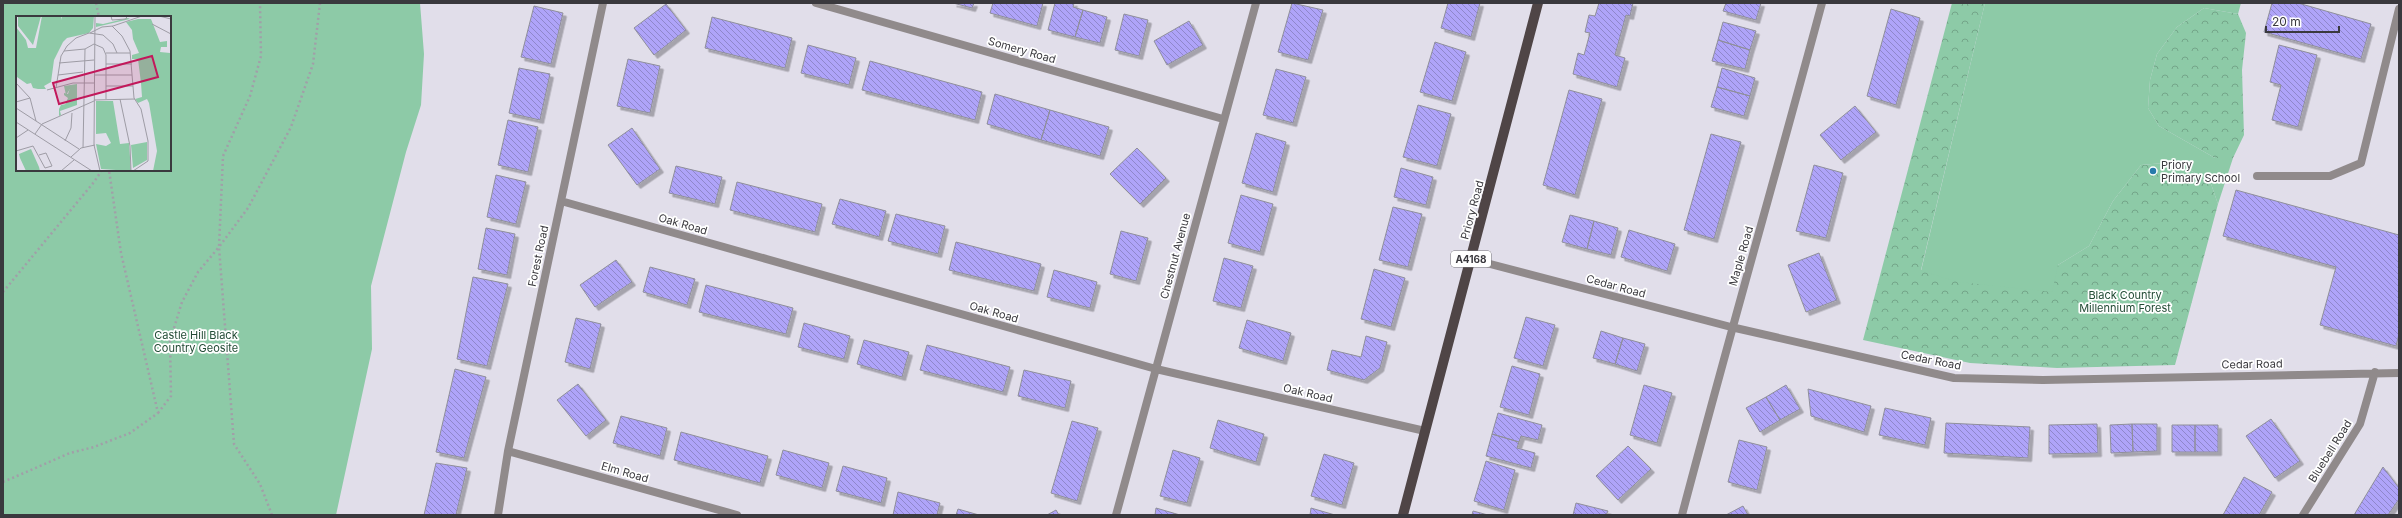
<svg xmlns="http://www.w3.org/2000/svg" width="2402" height="518" font-family="Inter,sans-serif">
<style>
.forest{fill:url(#forest-crowns)}
.green{fill:#8dcaa7;fill-rule:evenodd}
.building{fill:url(#building-back-hatch);stroke:#8f8f9a;filter:url(#shadow)}
.lines{fill:none;stroke-linecap:round;stroke-linejoin:round}
.path{stroke:#a19fa8;stroke-width:2.5;stroke-dasharray:2 3;stroke-linecap:butt}
.service{stroke:#908a8b;stroke-width:8}
.minor{stroke:#908a8b;stroke-width:8}
.primary{stroke:#4f4546;stroke-width:10}
.poi-dot{fill:#277aab;stroke:#fff;stroke-width:1.5}
.labels{text-anchor:middle;dominant-baseline:central;stroke-width:3.5;stroke-linejoin:round;paint-order:stroke}
.shield{fill:#fff;stroke:#757478;stroke-width:1}
.shield-label{font-size:10px;font-weight:bold;fill:#3a393e}
.street-label{font-size:11px;fill:#3a393e;stroke:#fff}
.poi-label{font-size:11px;fill:#3a393e;stroke:#fff;text-anchor:start}
.park-label{font-size:11px;fill:#224b35;stroke:#fff}
.inset-road{fill:none;stroke:#9e9ca5;stroke-width:1}
.view{fill:#c2185b;fill-opacity:0.15;stroke:#c2185b;stroke-width:2}
.inset-edge{fill:none;stroke:#3a393e;stroke-width:2}
</style>
<defs>
<pattern id="forest-crowns" width="20" height="18" patternUnits="userSpaceOnUse"><rect width="20" height="18" fill="#8dcaa7"/><path d="M2 6a3 3 0 1 1 6 0M12 15a3 3 0 1 1 6 0" fill="none" stroke="#74a589"/></pattern>
<pattern id="building-back-hatch" width="6" height="6" patternUnits="userSpaceOnUse"><rect width="6" height="6" fill="#afa4f9"/><path d="M-1 5l2 2M0 0l6 6M5-1l2 2" fill="none" stroke="#8f87cb"/></pattern>
<filter id="shadow"><feDropShadow dx="3.5" dy="3.5" stdDeviation="0" flood-color="#0004"/></filter>
</defs>
<rect width="100%" height="100%" fill="#e1deea"/>
<!-- forest -->
<path class="forest" d="M1952 3H1985L1921 270 2058 265 2089 246 2113 201 2141 165 2175 162 2210 181 2218 204 2175 365 2057 368 1970 363 1863 340Z
M2204 8 2238 14 2246 33 2242 70 2244 135 2233 158H2215L2159 126 2148 108 2150 80 2157 54 2177 27Z"/>
<!-- green -->
<path class="green" d="M3 3H420L424 54 421 105 406 152 371 286 372 349 336 515H3ZM17 17H170V170H17Z
M1985 3H2241L2238 14 2204 8 2177 27 2157 54 2150 80 2148 108 2159 126 2215 158H2233L2218 204 2210 181 2175 162 2141 165 2113 201 2089 246 2058 265 2052 292 1959 282 1921 271Z"/>
<!-- building -->
<path class="building" d="M953 3H974L972 8Z
M993 3H1043L1037 26 990 13Z
M1055 3H1074L1073 7 1083 10 1075 37 1048 30Z
M1292 3 1323 10 1308 60 1278 52Z
M1448 3H1480L1471 37 1441 28Z
M1599 3H1633L1630 16 1626 15 1615 55 1625 58 1617 87 1573 74 1578 53 1584 55 1590 33 1585 32 1589 15 1595 16Z
M1726 3H1761L1756 20 1723 11Z
M2272 3H2298L2371 24 2361 59 2264 32Z
M666 4 686 30 654 55 634 28Z
M534 6 563 13 551 64 521 57Z
M1891 9 1920 18 1896 105 1867 96Z
M1083 10 1107 17 1100 43 1075 37Z
M1124 14 1148 20 1139 56 1115 50Z
M712 17 792 38 785 68 705 48Z
M1189 21 1203 45 1167 65 1154 41Z
M1723 22 1756 31 1750 50 1718 40Z
M1718 40 1750 50 1745 69 1712 61Z
M1435 42 1466 52 1452 101 1420 92Z
M808 45 856 58 849 85 801 73Z
M2279 45 2317 55 2298 127 2272 120 2281 85 2270 82Z
M628 59 660 66 650 113 617 106Z
M870 61 982 92 975 120 862 90Z
M519 68 550 74 540 120 509 113Z
M1722 68 1755 78 1750 96 1717 87Z
M1276 69 1306 77 1293 123 1263 115Z
M1717 87 1750 96 1744 116 1711 107Z
M1569 90 1602 99 1575 195 1543 185Z
M995 94 1050 110 1041 140 987 124Z
M1418 105 1451 114 1437 166 1403 157Z
M1855 106 1876 132 1841 160 1820 135Z
M1050 110 1109 127 1100 156 1041 140Z
M508 120 538 127 528 172 498 165Z
M632 128 660 169 637 185 608 145Z
M1256 133 1286 142 1273 192 1242 183Z
M1711 134 1741 142 1714 239 1684 230Z
M1137 148 1166 178 1140 204 1110 174Z
M1814 165 1843 173 1826 238 1796 231Z
M676 166 722 177 715 204 669 193Z
M1401 168 1433 177 1426 205 1394 197Z
M496 175 526 182 516 224 487 217Z
M737 182 822 204 815 232 730 210Z
M2236 190 2399 235V334L2396 346 2320 325 2336 267 2223 236Z
M1241 195 1273 204 1260 252 1228 243Z
M840 199 886 211 879 237 832 224Z
M1393 207 1422 214 1408 267 1379 260Z
M896 214 945 226 938 254 888 241Z
M1570 215 1594 221 1587 249 1562 242Z
M1594 221 1618 228 1611 255 1587 249Z
M486 228 515 234 507 275 478 269Z
M1629 230 1675 244 1667 271 1621 257Z
M1121 231 1148 238 1136 281 1110 274Z
M956 242 1041 264 1034 291 949 270Z
M1819 253 1837 300 1806 312 1788 265Z
M1224 258 1253 266 1241 308 1213 301Z
M616 260 632 282 595 307 580 285Z
M650 267 695 279 687 305 643 292Z
M1374 269 1405 278 1391 327 1361 319Z
M1054 270 1097 282 1090 308 1047 297Z
M473 277 508 284 487 366 457 359Z
M706 285 793 308 786 334 699 312Z
M1526 317 1555 325 1543 366 1514 358Z
M576 318 601 324 590 369 565 362Z
M1247 320 1291 333 1283 361 1239 348Z
M804 323 850 336 844 359 798 347Z
M1601 331 1623 338 1615 364 1593 358Z
M1366 336 1387 342 1380 368 1364 380 1327 370 1332 350 1361 357Z
M1623 338 1645 344 1637 371 1615 364Z
M864 340 909 352 902 377 857 364Z
M927 345 1010 367 1003 392 920 370Z
M1512 366 1540 374 1529 415 1500 407Z
M455 369 486 377 464 458 436 452Z
M1024 370 1071 381 1065 408 1018 396Z
M578 384 606 420 586 436 557 400Z
M1644 385 1672 393 1657 443 1630 435Z
M1786 385 1800 409 1780 420 1766 397Z
M1808 389 1871 406 1864 432 1811 416Z
M1766 397 1780 420 1760 432 1746 408Z
M1885 408 1931 418 1925 445 1879 435Z
M1498 413 1542 425 1538 440 1521 436 1519 442 1492 434Z
M621 416 667 428 660 456 613 443Z
M2271 419 2300 461 2275 478 2246 436Z
M1218 420 1264 434 1256 462 1210 448Z
M1072 421 1098 428 1077 501 1051 493Z
M1946 423 2030 427 2028 458 1944 453Z
M2097 424 2098 453 2049 454V425Z
M2132 424H2157V451L2133 452Z
M2132 424 2133 452 2111 453 2110 425Z
M2172 425H2195V452H2172Z
M2195 425H2218V452H2195Z
M681 432 768 456 760 483 674 460Z
M1492 434 1519 442 1517 448 1535 453 1531 468 1486 456Z
M1739 440 1767 447 1757 490 1728 482Z
M1628 446 1651 469 1618 500 1596 476Z
M783 450 829 463 822 488 776 475Z
M1173 450 1200 458 1187 503 1160 496Z
M1324 454 1354 463 1342 505 1311 496Z
M1486 461 1515 470 1504 510 1474 501Z
M436 463 467 468 456 515H424Z
M843 466 887 478 881 503 836 491Z
M2383 467 2399 488V499L2388 515H2354Z
M2244 477 2272 492 2259 515H2223Z
M898 492 940 503 937 515H893Z
M1576 503 1608 511 1606 515H1573Z
M1743 506 1748 515H1726Z
M1156 508 1180 515H1155Z
M1311 508 1335 515H1310Z
M958 509 979 515H956Z
M1056 510 1059 515H1047Z
M1473 511 1488 515H1472Z"/>
<g class="lines">
<!-- path -->
<path class="path" d="M96 3 99 17
M3 292 94 182 102 170
M158 413 171 396 170 341 182 302 198 272 219 247 223 156 250 96 261 56 260 3
M3 482 70 453 94 447 130 433 158 413 121 253 109 170
M272 515 260 484 234 444 219 247 248 208 291 127 313 64 320 3"/>
<!-- service -->
<path class="service" d="M2257 176H2330L2361 163 2399 9"/>
<!-- minor -->
<path class="minor" d="M816 3 1223 119
M561 201 1156 369 1425 431
M1471 259 1731 327 1954 378 2043 380 2399 373
M508 451 737 515
M498 515 508 451 603 3
M1116 515 1256 3
M1682 515C1727 344 1776 174 1822 3
M2303 515 2360 424 2375 372"/>
<!-- primary -->
<path class="primary" d="M1403 515 1538 3"/>
</g>
<!-- markers -->
<circle class="poi-dot" cx="2153" cy="171" r="4"/>
<g class="labels">
<!-- shield labels -->
<rect class="shield" x="1451" y="251" width="40" height="16" rx="3"/>
<g class="shield-label">
<text x="1471" y="259">A4168</text>
</g>
<!-- street labels -->
<g class="street-label">
<text transform="translate(1022 50) rotate(16)">Somery Road</text>
<text transform="translate(1472 210) rotate(-75)">Priory Road</text>
<text transform="translate(683 224) rotate(16)">Oak Road</text>
<text transform="translate(538 256) rotate(-78)">Forest Road</text>
<text transform="translate(1175 256) rotate(-75)">Chestnut Avenue</text>
<text transform="translate(1741 256) rotate(-74)">Maple Road</text>
<text transform="translate(1616 286) rotate(15)">Cedar Road</text>
<text transform="translate(994 312) rotate(16)">Oak Road</text>
<text transform="translate(1931 360) rotate(11)">Cedar Road</text>
<text transform="translate(2252 364) rotate(-1)">Cedar Road</text>
<text transform="translate(1308 393) rotate(13)">Oak Road</text>
<text transform="translate(2330 451) rotate(-58)">Bluebell Road</text>
<text transform="translate(625 472) rotate(16)">Elm Road</text>
</g>
<!-- poi labels -->
<g class="poi-label">
<text x="2161" y="165">Priory<tspan x="2161" dy="13">Primary School</tspan></text>
</g>
<!-- park labels -->
<g class="park-label">
<text x="2125" y="295">Black Country<tspan x="2125" dy="13">Millennium Forest</tspan></text>
<text x="196" y="335">Castle Hill Black<tspan x="196" dy="13">Country Geosite</tspan></text>
</g>
</g>
<!-- overview -->
<g transform="translate(16 16)">
<rect width="155" height="155" fill="#e1deea"/>
<path d="M2 0H25L17 29 2 10ZM112 2 114 3 80 11V7L87 8Z" fill="#8dcaa7"/>
<path d="M61 68V89L44 95 45 99 43 100V93L45 89 60 86V72L54 73 50 79 48 70Z" fill="#8dcaa7"/>
<path d="M26 0H45L46 4V0H78L77 12 73 17 51 22 47 26 38 44 35 66 28 70 30 73H22L17 72 15 67 11 68 1 61 0 11 10 24 12 32H20ZM122 3H135L144 26 151 25V31H145L144 36 154 37 155 155H137L141 135 133 87 131 83 122 87 119 83 126 81 125 67 122 43H116V39L123 37 117 23 116 14 110 6ZM60 71V88L49 89 52 82 48 79V77L52 78 54 72ZM80 85H97L104 128 113 127 115 155 85 153 80 128 90 130 95 127 90 117 80 118ZM131 126V144L117 152 115 129ZM15 133 23 151 24 155H10L4 142 3 138Z" fill="#8dcaa7"/>
<path class="inset-road" d="M79 0 78 129 84 155M95 0 96 4 110 3 111 0M143 0 155 3M136 8 155 18M96 10 106 20 114 35 118 82 125 93 132 125V145L117 155M74 17 86 11 97 10 126 0M48 35 69 33 78 28 87 32 90 39V83M90 37H114M43 47 78 44M90 48H116M42 59 67 56M78 59H116M0 67 14 82 20 105M90 70H117M40 72 45 40 51 30 60 22 73 17 87 19 97 28 101 37M31 74 57 67H78M104 83 114 130 115 155M78 84 119 83M0 86 14 82M0 92 63 133M0 106 76 155M19 118 26 108 78 85M0 122 12 114M49 125 55 112 56 97M67 132 69 33M0 135 17 130 29 152 36 150 30 137 23 139M55 141 65 132 79 129M45 155 58 144"/>
<path class="view" d="M136 40 142 61 43 88 37 67Z"/>
<rect width="155" height="155" class="inset-edge"/>
</g>
<!-- border -->
<rect width="2402" height="518" fill="none" stroke="#3a393e" stroke-width="8"/>
<!-- scale -->
<path d="M2266 26v6h73v-6" fill="none" stroke="#3a393e" stroke-width="2"/>
<text x="2272" y="26" font-size="12" fill="#3a393e" stroke="#ffffff" stroke-width="3" paint-order="stroke">20 m</text>
</svg>
